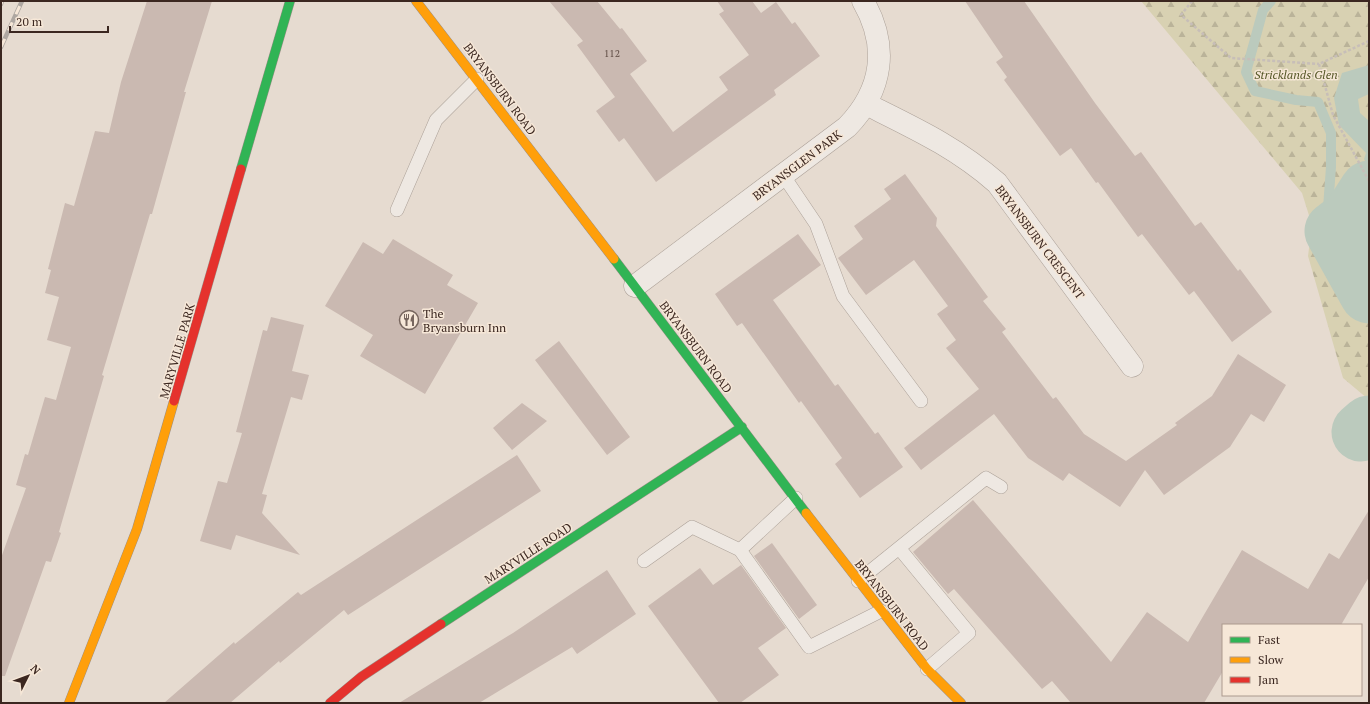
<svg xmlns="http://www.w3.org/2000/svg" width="1370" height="704" font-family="'PT Serif',serif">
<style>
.forest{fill:url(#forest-firs)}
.water{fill:#bbcabd}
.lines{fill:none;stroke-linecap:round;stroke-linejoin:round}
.stream{stroke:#bbcabd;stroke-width:10}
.river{stroke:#bbcabd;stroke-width:59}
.building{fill:#cab9b1}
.lane-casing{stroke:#aca198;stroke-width:14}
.street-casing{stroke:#aca198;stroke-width:23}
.fast-casing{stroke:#9b9088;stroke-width:10}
.slow-casing{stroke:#9b9088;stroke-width:10}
.jam-casing{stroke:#9b9088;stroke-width:10}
.path{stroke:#c7beb8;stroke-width:2.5;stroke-dasharray:3 2;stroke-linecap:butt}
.lane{stroke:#eee8e2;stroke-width:13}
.street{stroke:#eee8e2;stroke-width:22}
.fast{stroke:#30b455;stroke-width:9}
.slow{stroke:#ff9f0a;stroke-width:9}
.jam{stroke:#e5322d;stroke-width:9}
.rail-casing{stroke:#aea7a1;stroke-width:4.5}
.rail{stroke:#f6e7d7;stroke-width:3;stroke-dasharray:9;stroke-linecap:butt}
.labels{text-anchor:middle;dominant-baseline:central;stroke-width:3;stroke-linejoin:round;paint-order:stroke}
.number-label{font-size:10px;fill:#5f4c44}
.park-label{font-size:12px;font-style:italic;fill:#555726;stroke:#f6e7d7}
.street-label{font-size:12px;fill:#3b2720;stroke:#f6e7d7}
.poi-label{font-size:12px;fill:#3b2720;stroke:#f6e7d7;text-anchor:start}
</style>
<defs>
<pattern id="forest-firs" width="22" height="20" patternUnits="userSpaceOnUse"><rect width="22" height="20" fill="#d8d1b2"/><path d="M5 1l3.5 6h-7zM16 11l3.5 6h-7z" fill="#bab399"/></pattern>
</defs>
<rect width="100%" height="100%" fill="#e6dbd0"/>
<!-- forest -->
<path class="forest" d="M1141 1H1369L1368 399 1343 378 1308 256 1312 225 1302 193Z"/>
<!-- water -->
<path class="water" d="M1369 65V94L1358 99 1360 113 1369 121V168L1364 159 1366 153 1339 125 1334 98 1342 73Z"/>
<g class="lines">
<!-- stream -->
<path class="stream" d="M1271 1 1263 10 1246 72 1255 91 1296 100 1318 102 1331 133V167L1328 208 1334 231"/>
<!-- river -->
<path class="river" d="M1369 190 1351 218 1334 231 1369 294
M1361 432 1369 425"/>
</g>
<!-- building -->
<path class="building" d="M147 1H212L184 92H186L152 214H150L102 375 104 376 59 532 61 533 51 562 46 561 5 676H1V558L26 488 16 485 25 454 28 455 45 397 56 400 71 347 47 340 59 297 45 293 51 270 48 269 65 203 74 206 95 131 109 133 121 82Z
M549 1H597L620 29 622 28 647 61 630 74 673 132 728 90 719 77 749 55 719 14 724 11 717 1H752L761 13 776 2 792 24 795 22 820 56 774 90 776 95 656 182 624 138 619 142 596 111 615 97 577 45 583 41Z
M965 1H1024L1095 103 1135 156 1141 152 1195 226 1201 222 1238 271 1240 269 1272 312 1232 342 1194 291 1189 295 1142 234 1138 237 1098 182 1096 183 1071 148 1060 156 1004 80 1007 77 996 62 1003 57Z
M905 174 937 218 936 226 988 297 983 301 1006 329 1002 332 1053 399 1056 397 1084 434 1126 461 1177 425 1175 423 1212 396 1238 354 1286 385 1264 422 1251 414 1230 447 1164 495 1145 470 1120 507 1069 473 1063 481 1028 458 994 414 921 470 904 448 979 389 946 348 956 340 937 314 948 306 914 260 866 295 838 258 863 239 854 226 891 199 884 189Z
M798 234 821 265 773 300 835 386 838 384 875 434 878 432 903 467 860 498 835 464 842 458 801 401 799 403 742 323 737 326 715 294Z
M393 239 453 275 447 285 478 303 425 394 360 356 373 335 325 306 363 242 383 254Z
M271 317 304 325 292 371 309 375 302 400 291 397 262 494 267 495 262 513 300 555 236 535 231 550 200 541 218 481 227 483 242 433 236 432 263 330 267 331Z
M559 341 630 437 607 455 535 360Z
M522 403 547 421 512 450 493 428Z
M517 455 541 491 348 615 344 610 280 663 279 661 230 703H164L234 642 235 644 298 592 301 595Z
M973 500 1111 662 1147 612 1188 642 1242 550 1308 589 1329 553 1339 559 1369 510V577L1341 625H1223V671L1204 703H1071L1052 681 1042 689 954 589 948 594 913 552Z
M772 543 817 605 799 619 754 556Z
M741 565 786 628 758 648 779 675 740 703H719L648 606 700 568 713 585Z
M607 570 636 614 577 654 572 647 479 703H399L513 633Z"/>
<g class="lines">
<!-- lane casing -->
<g class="lane-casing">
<path id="lane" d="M783 175 816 224 843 296 921 401
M397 210 436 120 477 79
M796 498 740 550 809 647 881 611
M899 548 969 633 927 669
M644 561 692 527 740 550
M858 581 986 478 1001 487"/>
</g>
<!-- street casing -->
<g class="street-casing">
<path id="street" d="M866 104C914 128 956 147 997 183L1132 366
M635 286 847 127C883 90 889 46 863 1"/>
</g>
<!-- fast casing -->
<g class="fast-casing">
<path id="fast" d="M241 169 290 1
M614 259 806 513
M441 624 742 427"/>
</g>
<!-- slow casing -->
<g class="slow-casing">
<path id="slow" d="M416 1 614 259
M806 513 927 669 961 703
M69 703 137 529 174 401"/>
</g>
<!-- jam casing -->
<g class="jam-casing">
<path id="jam" d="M174 401 241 169
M330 703 361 677 441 624"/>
</g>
<!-- path -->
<path class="path" d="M1192 1 1181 15 1231 58 1319 64
M1369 41 1319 64 1333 115 1369 181"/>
<!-- lane -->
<use href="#lane" class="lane"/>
<!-- street -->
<use href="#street" class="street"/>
<!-- fast -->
<use href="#fast" class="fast"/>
<!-- slow -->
<use href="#slow" class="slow"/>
<!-- jam -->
<use href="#jam" class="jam"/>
<!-- rail casing -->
<g class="rail-casing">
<path id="rail" d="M1 4 2 1
M1 47 22 1"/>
</g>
<!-- rail -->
<use href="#rail" class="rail"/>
</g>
<!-- icons -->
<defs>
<g id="restaurant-ring" transform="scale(1)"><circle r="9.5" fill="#f6e7d7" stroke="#77665e" stroke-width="1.5"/><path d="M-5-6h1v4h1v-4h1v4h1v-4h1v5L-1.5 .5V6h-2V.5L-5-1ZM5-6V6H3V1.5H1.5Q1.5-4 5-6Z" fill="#77665e"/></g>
</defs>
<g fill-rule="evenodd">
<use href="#restaurant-ring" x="409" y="320"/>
</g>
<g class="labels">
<!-- number labels -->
<g class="number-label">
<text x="612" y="53">112</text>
</g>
<!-- park labels -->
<g class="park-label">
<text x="1296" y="74">Stricklands Glen</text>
</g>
<!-- street labels -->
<g class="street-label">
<text transform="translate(500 89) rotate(53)">BRYANSBURN ROAD</text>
<text transform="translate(797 165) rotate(-37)">BRYANSGLEN PARK</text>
<text transform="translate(1040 242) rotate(53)">BRYANSBURN CRESCENT</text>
<text transform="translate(696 347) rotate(53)">BRYANSBURN ROAD</text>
<text transform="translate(177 351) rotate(-74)">MARYVILLE PARK</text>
<text transform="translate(528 553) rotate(-33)">MARYVILLE ROAD</text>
<text transform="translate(892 605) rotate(52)">BRYANSBURN ROAD</text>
</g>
<!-- poi labels -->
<g class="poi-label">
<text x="423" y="313">The<tspan x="423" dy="14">Bryansburn Inn</tspan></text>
</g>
</g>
<!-- border -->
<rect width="1370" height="704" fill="none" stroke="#3b2720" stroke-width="4"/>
<!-- legend -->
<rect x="1222" y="624" width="140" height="72" fill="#f6e7d7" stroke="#ab9a8e"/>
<rect x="1230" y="637" width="20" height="6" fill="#30b455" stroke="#ab9a8e"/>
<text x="1258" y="644" font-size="12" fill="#3b2720">Fast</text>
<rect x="1230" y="657" width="20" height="6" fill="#ff9f0a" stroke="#ab9a8e"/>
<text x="1258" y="664" font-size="12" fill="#3b2720">Slow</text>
<rect x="1230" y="677" width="20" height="6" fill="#e5322d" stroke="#ab9a8e"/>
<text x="1258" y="684" font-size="12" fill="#3b2720">Jam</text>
<!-- north arrow -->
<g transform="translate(28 676) rotate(48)" stroke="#f6e7d7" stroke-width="3" paint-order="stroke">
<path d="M0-3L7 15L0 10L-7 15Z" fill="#3b2720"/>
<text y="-6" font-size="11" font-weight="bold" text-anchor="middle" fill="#3b2720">N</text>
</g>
<!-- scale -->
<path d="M10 26v6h98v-6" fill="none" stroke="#3b2720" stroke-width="2"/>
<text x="16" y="26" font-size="12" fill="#3b2720" stroke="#f6e7d7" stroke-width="3" paint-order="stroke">20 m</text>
</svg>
